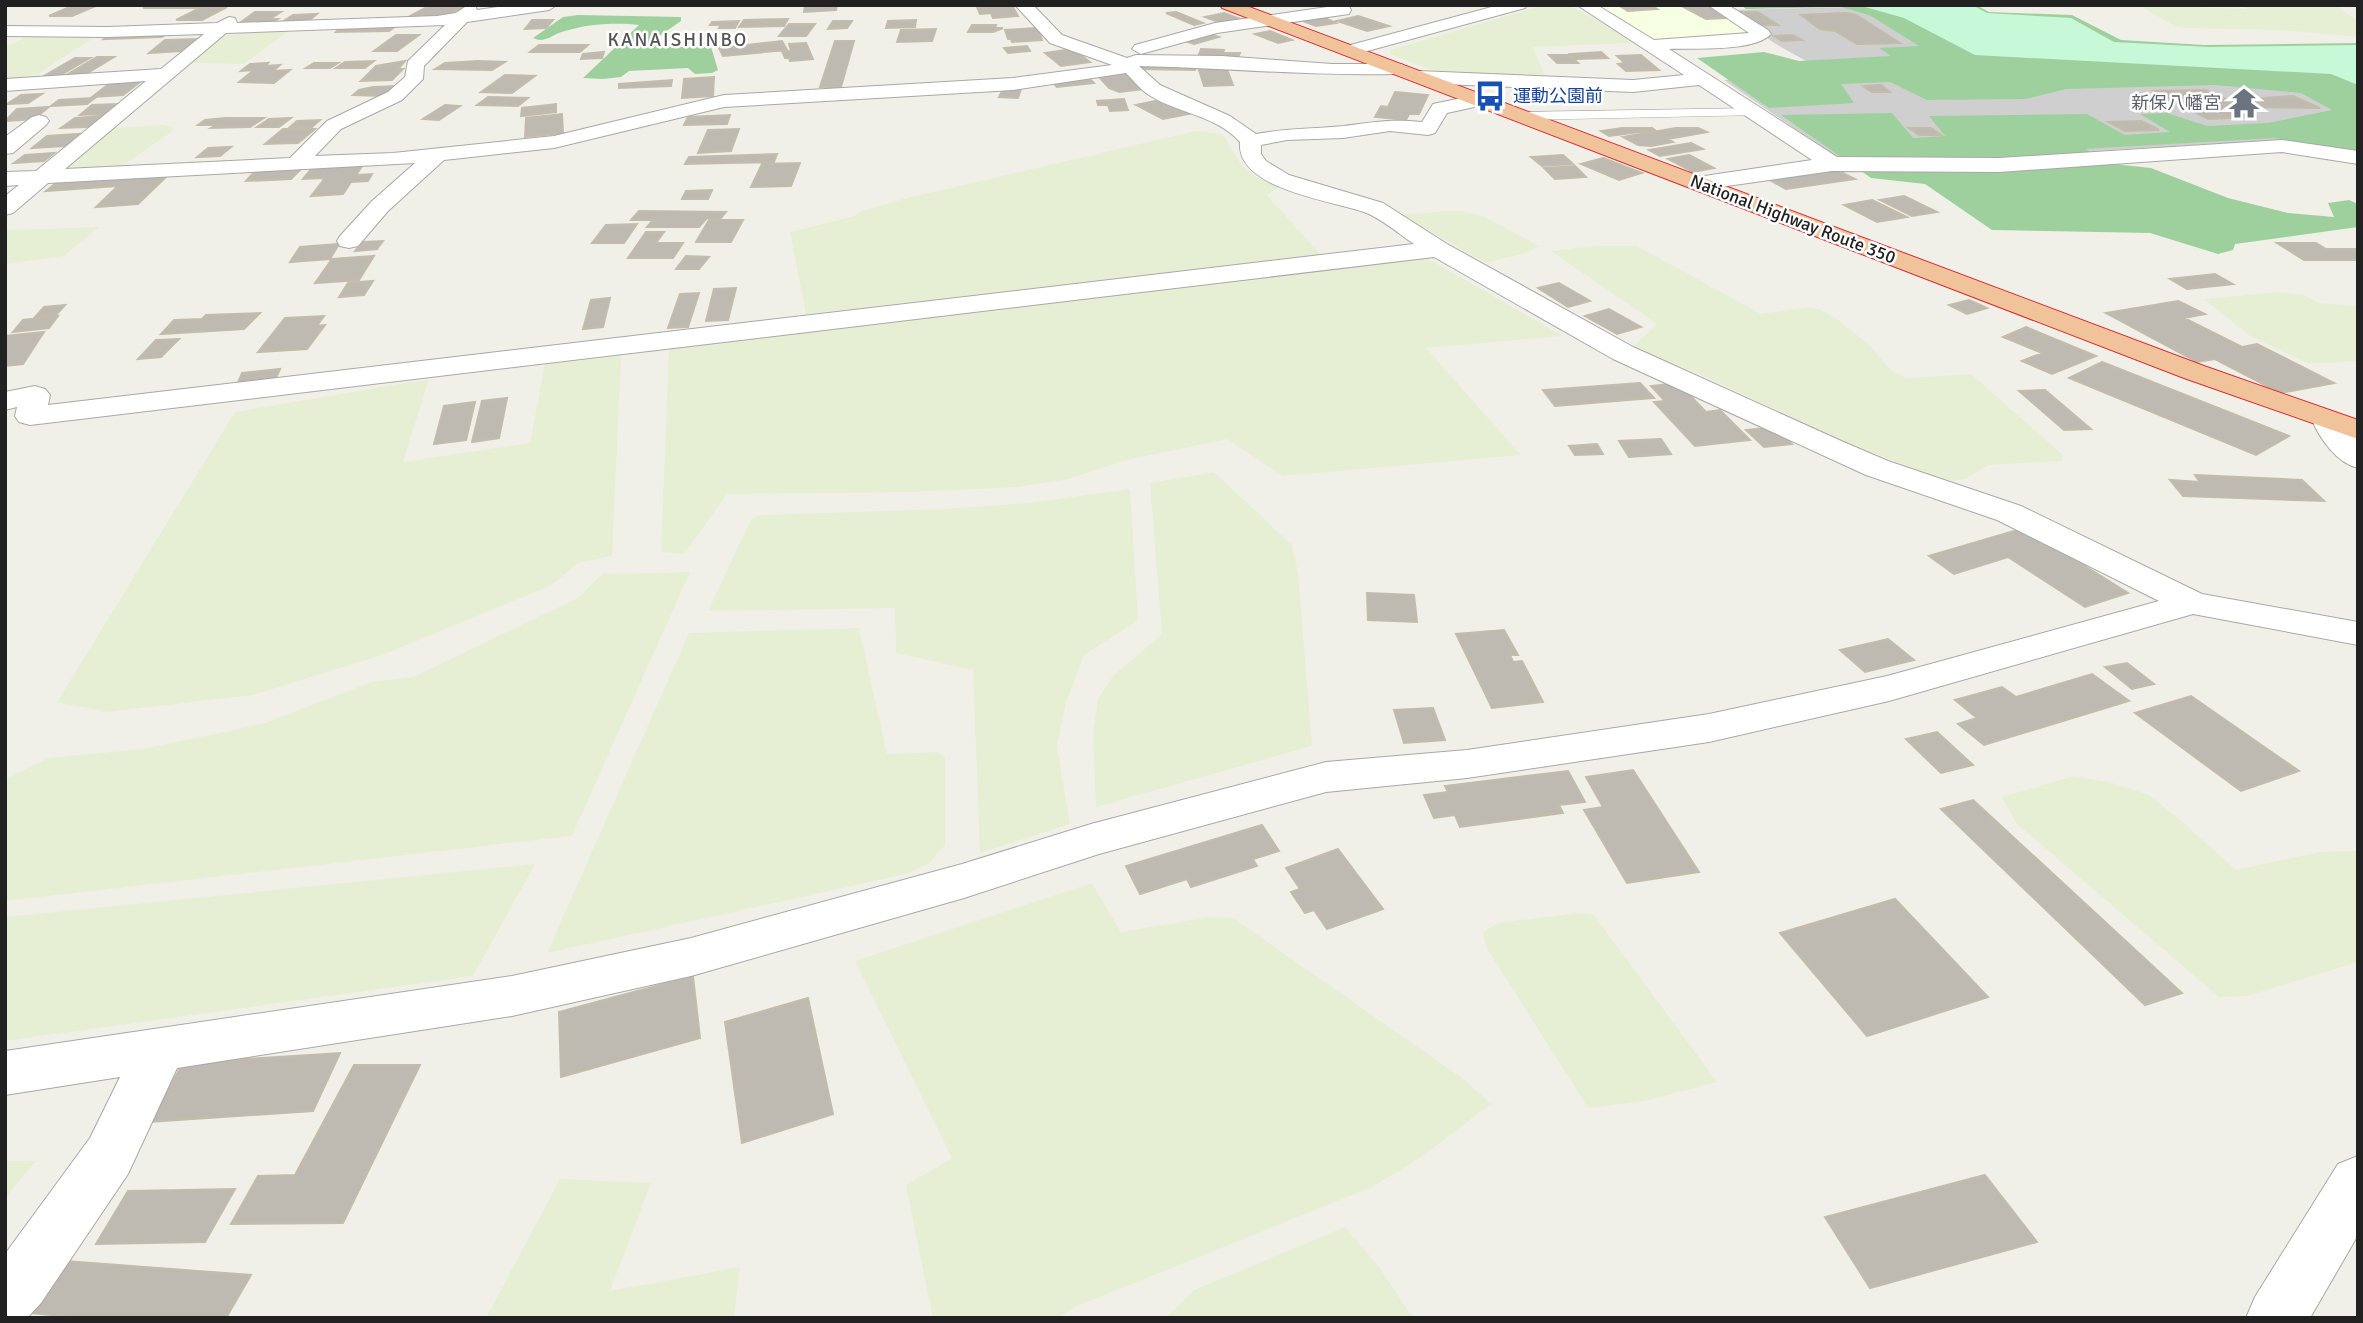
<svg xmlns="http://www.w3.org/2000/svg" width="2363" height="1323" font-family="Signika,'Noto Sans JP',sans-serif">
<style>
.education{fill:#f7ffe3}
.religious{fill:#cfcfcf}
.farmland{fill:#e6efd4}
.forest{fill:#9ed09d}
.park{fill:#c7f9d8}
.building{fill:#bebab1;stroke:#c3bcaa;stroke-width:2}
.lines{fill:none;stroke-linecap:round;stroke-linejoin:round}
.service-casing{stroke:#a8a8a8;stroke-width:1}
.minor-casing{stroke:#a8a8a8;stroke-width:2}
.tertiary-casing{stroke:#a8a8a8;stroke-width:2}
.trunk-casing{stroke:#d92b37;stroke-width:2}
.service{fill:#fff;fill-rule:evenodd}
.minor{fill:#fff;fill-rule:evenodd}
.tertiary{fill:#fff;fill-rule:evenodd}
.trunk{fill:#f0c39a;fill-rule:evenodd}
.labels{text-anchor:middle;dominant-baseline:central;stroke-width:5;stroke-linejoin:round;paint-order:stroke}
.far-transit-label{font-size:18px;fill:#164399;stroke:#fff;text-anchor:start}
.far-worship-label{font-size:18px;fill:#5b616d;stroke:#fff;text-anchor:end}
.far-street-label{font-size:18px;fill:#212121;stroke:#fff}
.far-neighbourhood-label{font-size:19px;letter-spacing:2px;fill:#545454;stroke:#fff}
</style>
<rect width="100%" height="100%" fill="#f1f0e8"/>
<!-- education -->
<path class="education" d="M1590 5H1714L1759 35 1658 41Z"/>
<!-- religious -->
<path class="religious" d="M1850 7 1973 55 1806 61 1774 43 1730 10Z
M2041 62 2317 82 2358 135 1977 158 1836 157 1724 80Z"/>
<!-- farmland -->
<path class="farmland" d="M1545 5H1568L1618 31 1632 43 1533 47 1547 81 1440 73 1392 55 1390 50 1404 46Z
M2139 5 2247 9 2243 5H2334L2358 21V37L2280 30 2185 28 2176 27Z
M288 31 244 64 190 63 223 35Z
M31 35H98L38 74 5 82V47Z
M164 125 173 128V131L119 168 62 171 114 128Z
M1196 131 1219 133 1225 138 1241 164 1256 177 1278 182 1279 187 1267 195 1321 255 806 314 790 232 854 216 862 211 907 198Z
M1445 211H1461L1483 216 1539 246 1526 253 1486 263 1402 215Z
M99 227 64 256 5 264V230Z
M1595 246H1637L1761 314 1807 307 1819 309 1837 319 1868 344 1890 369 1906 378 1971 374 2063 455 2062 461 1988 465 1968 478 1954 481 1935 477 1836 438 1704 376 1643 352 1634 346 1657 324 1551 251Z
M1427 258 1563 336 1426 348 1521 455 1283 476 1227 439 1127 460 1068 479 1018 487 915 492 727 494 684 554 661 552 669 349Z
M2278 292 2304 295 2318 303 2358 306V361L2309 364 2250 336 2204 299Z
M621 356 612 556 578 563 552 585 385 654 253 695 106 712 57 702 235 412 429 379 403 462 530 443 545 364Z
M1214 472 1292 545 1298 573 1312 746 1096 807 1093 734 1098 699 1113 676 1162 634 1150 483Z
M1130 489 1138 620 1084 655 1066 703 1057 746 1070 824 980 853 973 670 896 653 895 608 708 611 751 519 760 515 944 509 1029 503Z
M690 572 572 836 5 901V779L49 758 143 749 262 724 372 682 413 677 578 598 602 574Z
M859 628 887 754 937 752 945 757V845L930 863 906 874 547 953 689 633Z
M2074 776 2109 782 2149 795 2177 817 2236 870 2320 852 2358 851V962L2247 996 2219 997 2016 823 2002 797Z
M535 864 473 976 5 1041V917Z
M1092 883 1121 932 1210 917 1233 918 1465 1080 1491 1104 1417 1160 1372 1187 1075 1307 1058 1318H933L906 1185 952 1158 855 961Z
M1577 913 1594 915 1717 1082 1645 1101 1588 1108 1486 947 1483 932 1498 923Z
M5 1161H36L5 1198Z
M560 1179 651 1183 610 1291 740 1267 734 1318H486Z
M1345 1227 1379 1267 1413 1318H1166L1194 1290Z"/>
<!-- forest -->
<path class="forest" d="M1753 5H1976L1989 12 2072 15 2121 40 2204 45 2358 43V153L2274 138 2085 149 2114 164 2151 168 2228 198 2288 213 2334 217 2328 203 2349 200 2358 204V227L2235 244 2233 250 2218 254 2150 233 1992 230 1925 184 1871 178 1781 115 1892 113 1913 138 1945 136 1929 116 2087 114 2125 135 2170 132 2140 114 2167 113 2207 126 2268 123 2332 110 2301 93 2215 85 2066 89 2026 99 1927 100 1890 82 1841 84 1854 103 1769 108 1697 58 1764 52 1799 61 1891 56 1879 48 1919 46 1871 16 1842 7 1746 9 1742 6Z
M578 15 681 17V21L652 41 656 47H711L718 70 712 73 695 74 688 68 629 71 621 77 603 79 583 78 639 25C617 22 586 24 565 31 552 34 546 44 533 38L563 17Z"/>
<!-- park -->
<path class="park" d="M1858 5H1972L1987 13 2071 18 2114 42 2209 47 2358 45V85L2331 74 1975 55 1904 18Z"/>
<!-- building -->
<path class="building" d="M74 5H98L72 16H49Z
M149 5H202L196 8H143Z
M412 5H469L441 17 410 16 429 6Z
M805 5H837L836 10 804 12Z
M1012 5 1018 16 993 18 991 13 980 14 977 7Z
M1618 5H1650L1657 9 1628 11Z
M1680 5H1708L1731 18 1706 19Z
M202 7H227L202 20H176Z
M255 12H281L270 19H278L273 22H241Z
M1176 12 1203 23 1194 25 1166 13Z
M1741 12H1758L1778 25H1760Z
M1224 13 1243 20 1224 24 1205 17Z
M1847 13 1856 15 1900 43 1857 44 1835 31 1820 29 1801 15Z
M317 14 307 22H282L293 15Z
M1358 16 1389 26 1367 31 1337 21Z
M1323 17 1336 23 1316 26 1303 21Z
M788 19 784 26 739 27 744 20Z
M532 20H553L546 28 525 29Z
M916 20 915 27 886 28 888 21Z
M739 21 735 28H719L721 25H710L712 22Z
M833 21H852L847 28 828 29Z
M789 24H815L806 36H779Z
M972 25H996L995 28H1003L993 32H968Z
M395 27 389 31 336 32 340 28Z
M1038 28 1042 40 1012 42 1011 39H1008L1005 30Z
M936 29 932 41 897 42 901 30Z
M1270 31 1292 40 1278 43 1255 34Z
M170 32 162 37 104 39 112 34Z
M1207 33 1219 37 1194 44 1182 40Z
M396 35H419L397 51H374Z
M1793 35 1802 40 1782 41 1774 36Z
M196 39 181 51 149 53 165 40Z
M782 41 787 50 723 56 719 48Z
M835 41H854L841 87H820Z
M806 43 813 59 790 61 789 58H785L782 51H791L789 44Z
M539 45H588L580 52H530Z
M1027 46 1030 51 1008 53 1004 48Z
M1073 49 1090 62 1061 66 1045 53Z
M1201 49 1224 50 1223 53H1240L1238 58 1198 57Z
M604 52 602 58 581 59 583 54Z
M1601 52 1608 58 1576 59 1570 54Z
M1549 55H1569L1578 63H1557Z
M1641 55 1659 70 1626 71 1618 64 1625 63 1617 56Z
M97 57H114L86 74H68Z
M75 58H90L59 76H44Z
M374 61 365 68H336L345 62Z
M405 61 398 69H403L392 80 361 81 376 66Z
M478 61 505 62 492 70 435 69 445 63Z
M268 63 265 66 280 65 273 71 290 70 274 83 239 82 254 70 241 71 250 64Z
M314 63H338L330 68H306Z
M1143 63 1196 64 1195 70 1141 69Z
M1227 69 1233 85 1204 86 1199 70Z
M1123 73 1144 89 1119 92 1109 88 1098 76Z
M505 75 535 76 512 93 481 92Z
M714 77 713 96 682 98 684 79Z
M1089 78 1094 83 1057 87 1054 84Z
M144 79 123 95 92 97 114 80Z
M672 80 671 86 619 88V84Z
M1881 85 1890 92H1872L1863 86Z
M395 86 385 96 353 95 359 90 373 87Z
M1003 89H1021L1018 98 999 97Z
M2205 90 2221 98 2235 100 2293 96 2320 108 2250 107 2258 111 2245 112 2255 117 2208 119 2155 91Z
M1395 92 1428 95 1419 114H1409L1406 120 1375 117 1381 106 1388 107Z
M42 94 28 103 7 104 21 95Z
M488 97 528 98 518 106 477 105Z
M95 98 87 104 51 106 59 100Z
M1124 99 1128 110 1110 111 1108 105H1098L1097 101Z
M1165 99 1193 113 1163 119 1136 105Z
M116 104 104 114 80 115 92 105Z
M556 104V112L521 116 522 108Z
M445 105 460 106 439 120 423 119Z
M49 107 34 119 5 121 17 109Z
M562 114 563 133 525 137 526 118Z
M730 115 727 124 684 125 688 117Z
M102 116 89 127 61 128 75 118Z
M226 118H264L250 127 211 128 216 125H198L205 120Z
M291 118 279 127H257L269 119Z
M320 120 312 127H290L297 121Z
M2141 121 2159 130 2125 131 2108 122Z
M1622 128H1652L1655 130 1609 136 1601 131Z
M1676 128H1698L1707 132 1668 139 1673 142 1651 146 1638 145 1623 137Z
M1909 128H1931L1941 135H1919Z
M283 129H315L298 143 265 144Z
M739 129 731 151 698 153 708 130Z
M79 134 65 146 32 148 47 136Z
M1691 143 1703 149 1660 156 1649 150Z
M231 147 220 156 197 157 208 148Z
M54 153 44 161 14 163 25 155Z
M777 154 774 162 685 164 689 157Z
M1563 155 1573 164 1542 166 1531 157Z
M1689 155 1714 168 1693 172 1668 159Z
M1603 158 1642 173 1619 180 1581 164Z
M800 163 791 186 751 187 762 164Z
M363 165 356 175 372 174 368 181 351 182 343 194 311 196 325 178 303 179 313 167Z
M1575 166 1586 177 1555 179 1544 168Z
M301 169 291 179 246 181 256 170Z
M1834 169 1855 179 1786 189 1766 178Z
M169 174 138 204 96 207 118 186 46 191 56 183Z
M712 190 708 199H682L686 191Z
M1904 196 1937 212 1912 216 1880 200Z
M1872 200 1907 217 1877 222 1844 205Z
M639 211 726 212 721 218H707L699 227H647L653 220H631Z
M709 220H743L731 242H696Z
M637 224 624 243H592L606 225Z
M646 232H664L656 243H683L673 258H628Z
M383 241 377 249 355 251 362 242Z
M2277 243H2316L2326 249H2358V260H2304Z
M339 244 330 259 290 262 300 247Z
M374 256 359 280 315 283 332 259Z
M686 256 709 257 699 269H676Z
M2215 274 2233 284 2187 289 2170 279Z
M373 281 364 295 339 297 348 283Z
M1559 283 1590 301 1568 307 1538 288Z
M736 288 728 320 706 321 714 289Z
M699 293 688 327 668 328 680 294Z
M610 298 603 327 583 329 591 300Z
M1969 300 1987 308 1967 314 1949 305Z
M2178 301 2205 314 2184 318 2242 347 2257 344 2334 383 2280 393 2215 359 2197 362 2106 313Z
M65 305 56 315 35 317 44 307Z
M1609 309 1641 327 1617 334 1585 316Z
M260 313 244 329 161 334 174 320 202 319 206 315Z
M58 316 49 328 13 332 23 320Z
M324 316 317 326 325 325 307 349 258 352 285 318Z
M2026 327 2096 356 2052 374 2022 361 2042 353 2003 337Z
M44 332 23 364 5 366V336Z
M179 339 161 357 138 359 156 340Z
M2102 362 2289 436 2256 455 2069 378Z
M280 369 275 380 237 385 242 373Z
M1640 383 1654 398 1555 406 1543 390Z
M1678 383 1706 412 1720 410 1750 440 1695 446 1654 402 1665 401 1651 386Z
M2045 390 2091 429 2064 430 2019 391Z
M507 398 499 438 472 442 482 401Z
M475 402 466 440 434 444 444 406Z
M1774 427 1792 444 1764 447 1746 430Z
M1661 439 1671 454 1629 457 1619 441Z
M1597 444 1603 454 1575 455 1569 446Z
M2195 475 2302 480 2324 501 2183 496 2170 480 2200 482Z
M2024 528 2128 593 2085 607 2008 557 1954 574 1929 556Z
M1367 593 1414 595 1417 622 1368 620Z
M1504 630 1518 655H1510L1513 662 1522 661 1543 702 1492 708 1456 634Z
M1888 639 1914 660 1865 672 1840 650Z
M2127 663 2154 684 2132 689 2105 667Z
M2092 674 2129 701 1984 745 1958 724 1977 718 1955 700 2002 687 2016 697Z
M2191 696 2299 771 2241 791 2135 713Z
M1433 708 1445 740 1404 743 1394 710Z
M1937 732 1973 765 1941 773 1906 739Z
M1633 770 1699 872 1627 883 1584 810 1603 807 1586 777Z
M1568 771 1585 802 1559 805 1563 813 1460 827 1455 815 1434 818 1424 795 1448 792 1445 786Z
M1973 800 2182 993 2145 1005 1941 809Z
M1262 825 1279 851 1253 859 1257 866 1191 887 1187 879 1140 894 1126 866Z
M1338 849 1383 909 1327 929 1314 910 1305 913 1291 892 1300 889 1286 868Z
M1895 899 1988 997 1867 1036 1780 933Z
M693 976 700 1038 561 1077 559 1012Z
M808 998 833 1114 742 1143 725 1022Z
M340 1053 313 1111 150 1122 183 1063Z
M354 1065H420L343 1223 231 1224 258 1176 295 1175Z
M1985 1175 2037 1242 1870 1288 1825 1217Z
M235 1189 205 1242 96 1244 128 1191Z
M65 1261 251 1275 226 1318H84L28 1313Z"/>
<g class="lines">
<!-- service casing -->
<g class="service-casing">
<path id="service" d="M1756 108 1760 109V115L1522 120 1516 116 1522 112Z"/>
</g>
<!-- minor casing -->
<g class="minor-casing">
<path id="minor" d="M468 5 475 6 477 10 512 5H557L549 10 467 22 424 66 423 79 402 100 341 129 315 156 393 153 554 136 724 95 1013 78 1112 65 1050 43 1015 5H1033L1062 35 1127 58 1136 55 1222 56 1332 64H1402L1404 68 1402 72 1395 74C1310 76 1225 68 1139 66L1160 85 1230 116 1256 134C1286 128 1314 129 1344 126 1375 122 1390 119 1422 122L1433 104 1481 94 1488 96 1491 100 1488 104 1447 113 1435 133 1428 135 1390 131 1343 138 1287 140 1261 145V154L1266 161 1289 175 1383 203 1447 244 1633 347 1839 440 1888 461 2021 506 2202 594 2358 622V645L2193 614 1889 701 1709 742 1467 778 1326 792 1099 854 964 898 691 976 512 1016 177 1068 128 1174 41 1303 27 1318H5V1254L90 1138 120 1077 5 1095V1051L512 976 691 938 962 864 1091 824 1326 762 1467 750 1709 714 1887 676 2159 601 1997 520 1866 475 1613 359 1434 257 30 425 19 422 15 416 17 407 5 410V392L35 386 45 389 50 395 48 405 1414 244C1399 234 1381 218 1364 212 1330 200 1236 189 1240 142 1217 115 1174 113 1146 93 1138 87 1132 79 1126 73L1013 90 724 107 554 148 444 160 388 211 358 246 349 248 340 246 337 241 340 236 372 201 415 163 48 183 13 213 5 215V196L19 185 5 186V172L36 171 146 81 5 91V79L161 69 204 34 108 37 5 36V26L108 27 217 23 229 17 235 18 237 23 437 16 456 13ZM445 25 408 61 405 77 388 92 327 121 290 158 65 169 226 33Z
M1341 5 1349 6 1351 10 1349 14 1217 33 1141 54 1132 49 1135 45 1215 23Z
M1577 5H1597L1654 40 1749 33 1708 5H1728L1768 30 1771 34C1755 52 1694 48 1669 49L1837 157 1999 158 2282 140 2358 151V164L2282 152 1999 172 1832 171 1699 190 1691 188 1688 183 1691 178 1812 160 1699 85 1633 92 1418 83 1409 77 1418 71 1633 80 1684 75Z
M39 115 46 117 49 121 46 125 13 153 5 154V137L32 117Z
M2327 411 2338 414 2358 440V468C2337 463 2320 439 2312 420L2316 414Z
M2358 1156V1235L2310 1318H2246L2255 1297 2338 1164Z"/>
</g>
<!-- tertiary casing -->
<g class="tertiary-casing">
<path id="tertiary" d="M1499 5H1527L1525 8 1349 56 1340 51 1343 47Z"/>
</g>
<!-- trunk casing -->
<g class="trunk-casing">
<path id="trunk" d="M1220 5H1244L2204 366 2358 420V439L2184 378 1222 8Z"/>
</g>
<!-- service -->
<use href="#service" class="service"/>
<!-- minor -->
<use href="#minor" class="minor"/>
<!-- tertiary -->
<use href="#tertiary" class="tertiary"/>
<!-- trunk -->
<use href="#trunk" class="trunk"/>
</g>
<!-- icons -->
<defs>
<g id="bus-bare" transform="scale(2.415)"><path d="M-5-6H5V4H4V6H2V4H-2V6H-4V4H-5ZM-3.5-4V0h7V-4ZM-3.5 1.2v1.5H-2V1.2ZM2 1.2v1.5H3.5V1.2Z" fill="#1a4fb4" stroke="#fff" stroke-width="2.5" paint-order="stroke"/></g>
<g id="temple-bare" transform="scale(2.415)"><path d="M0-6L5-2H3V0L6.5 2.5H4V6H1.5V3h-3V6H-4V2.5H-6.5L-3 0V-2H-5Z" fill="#6b7280" stroke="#fff" stroke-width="2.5" paint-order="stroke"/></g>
</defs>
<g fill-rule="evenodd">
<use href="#bus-bare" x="1490" y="96"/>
<use href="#temple-bare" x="2244" y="103"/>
</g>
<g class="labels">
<!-- far-transit labels -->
<g class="far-transit-label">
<text x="1513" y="96">運動公園前</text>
</g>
<!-- far-worship labels -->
<g class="far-worship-label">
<text x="2221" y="103">新保八幡宮</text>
</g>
<!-- far-street labels -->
<g class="far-street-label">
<text transform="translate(1793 219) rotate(21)">National Highway Route 350</text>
</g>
<!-- far-neighbourhood labels -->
<g class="far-neighbourhood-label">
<text x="678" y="40">KANAISHINBO</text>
</g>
</g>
<!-- border -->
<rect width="2363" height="1323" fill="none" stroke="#212121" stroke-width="14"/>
</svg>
